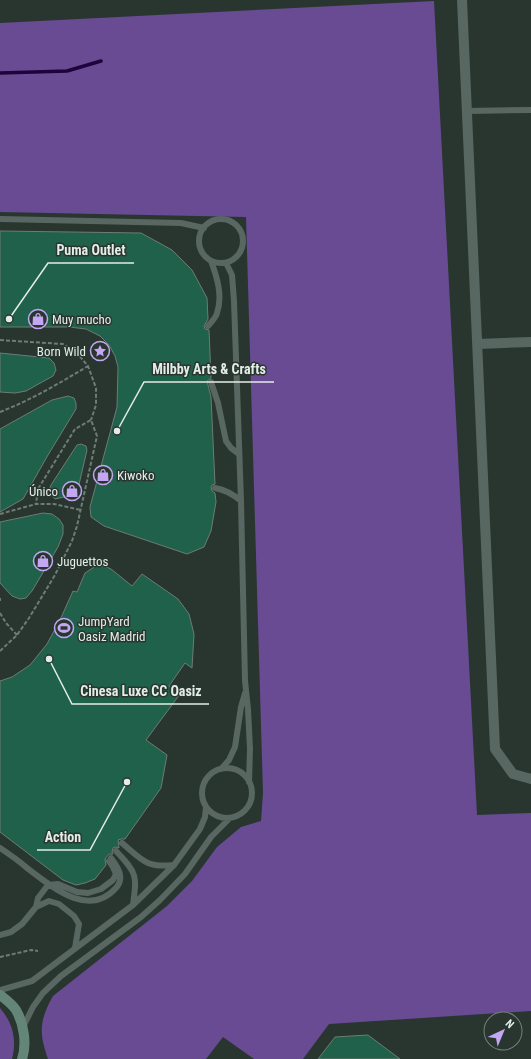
<svg xmlns="http://www.w3.org/2000/svg" width="531" height="1059" font-family="'Roboto Condensed',sans-serif">
<style>
.green{fill:#684b92}
.lines{fill:none;stroke-linecap:round;stroke-linejoin:round}
.stream{stroke:#20033c;stroke-width:3.5}
.building{fill:#20614b;stroke:#6d7c75}
.path{stroke:#707b76;stroke-width:2;stroke-dasharray:4 2;stroke-linecap:butt}
.lane{stroke:#586761;stroke-width:6}
.street{stroke:#586761;stroke-width:10}
.secondary{stroke:#638678;stroke-width:10}
.labels{text-anchor:middle;dominant-baseline:central;stroke-width:3;stroke-linejoin:round;paint-order:stroke}
.poi-label{font-size:13px;fill:#e4ece8;stroke:#293630;text-anchor:start}
.leader{fill:none;stroke:#e4ece8;stroke-width:1.5}
.callout-dot{fill:#e4ece8;stroke:#293630;stroke-width:1.5}
.callout-label{font-size:14px;text-anchor:middle;font-weight:bold;fill:#e4ece8;stroke:#293630;stroke-width:3;stroke-linejoin:round;paint-order:stroke}
</style>
<rect width="100%" height="100%" fill="#293630"/>
<!-- green -->
<path class="green" d="M434 1 477 815 531 813V1011L329 1024 303 1059H254L223 1037 206 1059H48C39 1033 39 1021 53 996L167 906 192 881 217 847 241 827 261 821 263 793 246 217 0 212V23Z
M0 1008C13 1023 17 1040 12 1059H0Z"/>
<g class="lines">
<!-- stream -->
<path class="stream" d="M0 73 67 71 101 61"/>
</g>
<!-- building -->
<path class="building" d="M0 231 141 233 172 250 192 270 207 298 208 319 204 326 205 329 209 330 211 378 207 381 211 397 215 484 212 485 211 487 212 491 215 493 216 502 211 531 204 547 187 554 104 526 91 517 90 507 117 407 118 367 115 356 109 345 100 336 86 329 69 327H0Z
M0 353 49 358 54 363 56 370 53 376 26 391 15 393 0 392Z
M68 396 74 398 76 403V409L48 455 23 499 0 512V429L52 400Z
M81 444 86 446 87 450 77 493 73 495 55 499 50 494 49 490 51 485 77 445Z
M43 513 52 514 59 519 63 525V534L58 547 32 591 26 598 20 599 12 596 0 583V522Z
M96 566H104L111 569 132 586 142 574 178 599 189 614 194 634 192 668 185 663 169 686 180 694 146 740 167 755 161 788 125 839H121L118 840 119 848 115 847 113 848 112 852 113 854H109L105 859 106 865 95 879 85 883 76 885 63 880 0 832V681L12 677 30 665 47 644 60 620 73 591 77 592 85 573Z
M368 1035 400 1059H318L335 1037Z"/>
<g class="lines">
<!-- path -->
<path class="path" d="M0 340 63 344 77 353 88 366 96 388V405L91 420
M0 412C31 400 60 383 88 366
M0 514 36 504H54L81 510
M0 598V601
M0 613 6 623 17 635
M0 651 17 635 29 618 55 575 72 541 77 526 97 436 91 420 75 429 38 489 36 504
M0 957 31 950 38 951"/>
<!-- lane -->
<path class="lane" d="M467 111 531 110
M0 219 181 223 204 228
M199 241a22 22 0 1 1 44 0a22 22 0 1 1-44 0Z
M226 263 232 275 234 301 241 501 245 681 248 709 250 749 249 782
M208 326C211 322 216 318 217 313 223 296 217 277 211 261
M211 382 218 403 226 441 231 448 239 454
M215 488C226 490 233 494 241 501
M222 768 229 760 235 747 241 707 245 693
M202 793a25 25 0 1 1 50 0a25 25 0 1 1-50 0Z
M122 843C142 860 146 868 174 865
M0 848C9 854 19 861 27 868 51 886 88 919 116 888 125 878 118 867 111 858
M116 851C137 873 137 875 133 905
M48 885 58 884 77 892 88 893 101 889 113 880 116 874 113 867 109 861
M36 907 49 901 59 904 74 916 79 924 75 948
M0 935 11 932 22 924 36 907 38 898 48 885
M0 990 32 981 133 905 174 865 200 829 205 817 206 807
M23 1027 33 1007 43 993 61 976 141 917 160 900 185 874 211 837 230 818"/>
<!-- street -->
<path class="street" d="M462 0 495 749 513 774 531 779
M478 344 531 342"/>
<!-- secondary -->
<path class="secondary" d="M0 995C5 999 12 1004 16 1010 24 1024 27 1044 22 1059"/>
</g>
<!-- icons -->
<defs>
<g id="shop-ring" transform="scale(1)"><circle r="9.5" fill="#293630" stroke="#c3a7f2" stroke-width="1.5"/><path d="M-5-2.5h2.3a2.7 3.5 0 0 1 5.4 0H5L5.5 6h-11ZM-1.5-2.5h3a1.5 2.3 0 0 0-3 0Z" fill="#c3a7f2"/></g>
<g id="sight-ring" transform="scale(1)"><circle r="9.5" fill="#293630" stroke="#c3a7f2" stroke-width="1.5"/><path d="M0-6L1.8-2.2L6-1.7L2.9 1.2L3.7 5.4L0 3.3L-3.7 5.4L-2.9 1.2L-6-1.7L-1.8-2.2Z" fill="#c3a7f2"/></g>
<g id="stadium-ring" transform="scale(1)"><circle r="9.5" fill="#293630" stroke="#c3a7f2" stroke-width="1.5"/><path d="M0-5a6.5 5 0 1 0 0 10a6.5 5 0 1 0 0-10ZM-3.5-1.8h7v3.6h-7Z" fill="#c3a7f2"/></g>
</defs>
<g fill-rule="evenodd">
<use href="#shop-ring" x="38" y="319"/>
<use href="#sight-ring" x="100" y="351"/>
<use href="#shop-ring" x="103" y="475"/>
<use href="#shop-ring" x="72" y="491"/>
<use href="#shop-ring" x="43" y="561"/>
<use href="#stadium-ring" x="64" y="628"/>
</g>
<g class="labels">
<!-- poi labels -->
<g class="poi-label">
<text x="52" y="319">Muy mucho</text>
<text x="86" y="351" text-anchor="end">Born Wild</text>
<text x="117" y="475">Kiwoko</text>
<text x="58" y="491" text-anchor="end">Único</text>
<text x="57" y="561">Juguettos</text>
<text x="78" y="621">JumpYard<tspan x="78" dy="15">Oasiz Madrid</tspan></text>
</g>
</g>
<!-- callouts -->
<path class="leader" d="M9 319L48 263H134M117 431L144 382H274M49 659L72 704H209M127 782L90 850H37"/>
<g class="callout-dot">
<circle cx="9" cy="319" r="4"/>
<circle cx="117" cy="431" r="4"/>
<circle cx="49" cy="659" r="4"/>
<circle cx="127" cy="782" r="4"/>
</g>
<g class="callout-label">
<text x="91" y="255">Puma Outlet</text>
<text x="209" y="374">Milbby Arts &amp; Crafts</text>
<text x="141" y="696">Cinesa Luxe CC Oasiz</text>
<text x="63" y="842">Action</text>
</g>
<!-- north arrow -->
<g transform="translate(503 1031) rotate(44)"><circle r="19" fill="#293630" stroke="#747f7a"/>
<path d="M0-3L7 15L0 10L-7 15Z" fill="#c3a7f2"/>
<text y="-6" font-size="11" font-weight="bold" text-anchor="middle" fill="#e4ece8">N</text>
</g>
</svg>
